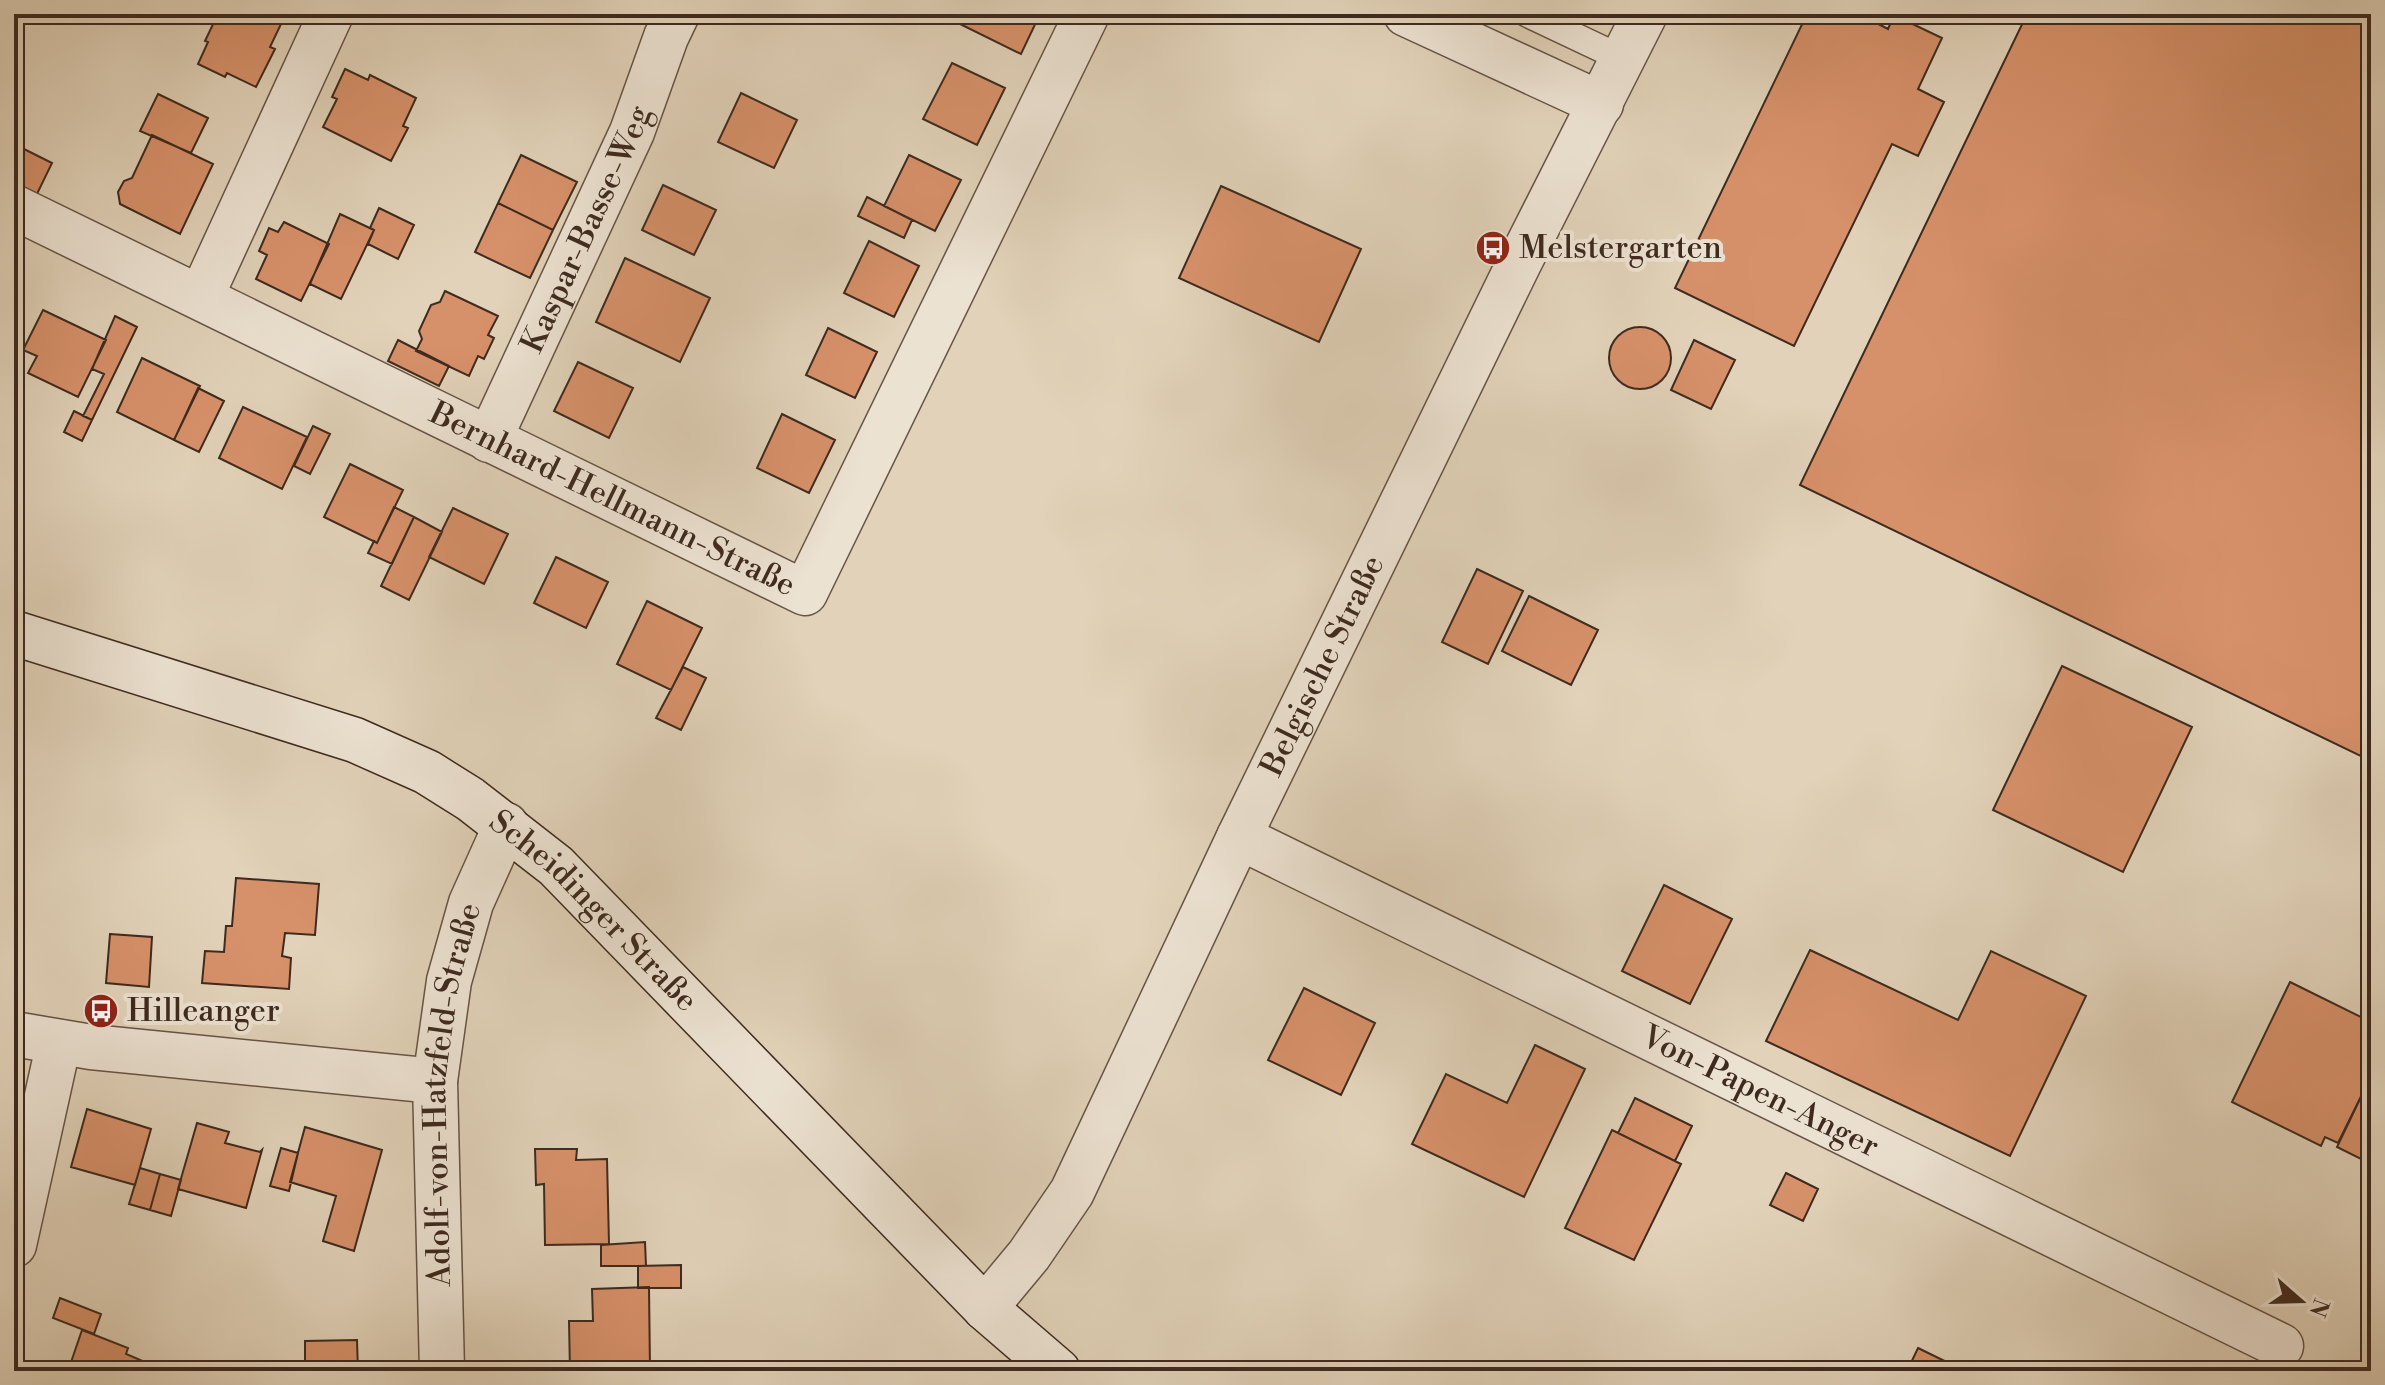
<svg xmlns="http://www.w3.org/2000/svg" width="2385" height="1385" font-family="'Libre Bodoni',serif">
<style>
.building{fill:#d7916a;stroke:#3e2a1f;stroke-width:2}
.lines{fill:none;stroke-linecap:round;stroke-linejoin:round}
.lane-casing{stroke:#675446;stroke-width:29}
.street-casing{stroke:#675446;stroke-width:47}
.secondary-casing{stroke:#3e2a1f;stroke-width:47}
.lane{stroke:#ece2d2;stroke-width:26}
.street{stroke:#ece2d2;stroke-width:44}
.secondary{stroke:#ece2d2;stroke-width:44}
.labels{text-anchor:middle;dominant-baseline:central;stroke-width:8;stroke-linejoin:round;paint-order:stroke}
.street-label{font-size:32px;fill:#3e2a1f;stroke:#ece2d2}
.poi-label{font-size:32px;fill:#3e2a1f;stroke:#ece2d2;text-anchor:start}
</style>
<rect width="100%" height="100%" fill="#e1d2b9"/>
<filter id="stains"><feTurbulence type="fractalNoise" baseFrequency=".0025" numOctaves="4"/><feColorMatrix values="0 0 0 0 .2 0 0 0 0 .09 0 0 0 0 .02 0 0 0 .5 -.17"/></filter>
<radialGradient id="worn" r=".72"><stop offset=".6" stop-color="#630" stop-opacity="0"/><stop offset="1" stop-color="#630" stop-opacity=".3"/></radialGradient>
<!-- building -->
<path class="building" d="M222 14H268L282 22 270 47 275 49 256 87 227 73 225 77 198 64 208 42 205 41 216 18 219 19Z
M965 14H1040L1021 54 960 24Z
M1807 14H1866L1865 17 1888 29 1894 15 1902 14 1900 18 1942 38 1918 89 1944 102 1918 156 1892 144 1794 346 1675 288Z
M2027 14H2371V761L1800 485Z
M952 63 1005 88 977 145 923 119Z
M345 69 368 80 370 75 416 98 403 126 408 128 391 161 323 127 337 99 332 97Z
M741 93 797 120 774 168 718 142Z
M158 94 208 118 191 153 140 131Z
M152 135 213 164 180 234 120 204 118 192 124 181 132 178Z
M14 144 52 163 37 194 14 183Z
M521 155 577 182 553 230 498 203Z
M909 155 961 180 935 231 884 206Z
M663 185 716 210 694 255 642 230Z
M1221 186 1361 249 1319 342 1179 278Z
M867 197 912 220 904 238 858 216Z
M498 203 553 230 530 278 475 252Z
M379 208 414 225 398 259 368 244 374 230 370 228Z
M340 214 374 230 341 299 310 284Z
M284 222 329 244 301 301 256 279 267 255 259 251 269 228 278 232Z
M869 241 919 266 894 317 844 293Z
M625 258 710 298 680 362 596 322Z
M445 291 498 316 488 335 494 338 484 359 478 356 469 376 416 351 422 339 419 331 431 305 440 302Z
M43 310 106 340 78 397 28 373 37 356 23 350Z
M115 316 137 327 92 420 83 416 104 374 92 369Z
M1609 358a31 31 0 1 1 62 0a31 31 0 1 1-62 0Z
M828 328 877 352 855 398 806 375Z
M398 340 449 366 439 386 388 361Z
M1694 340 1735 360 1711 409 1671 390Z
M142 358 200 386 174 440 117 412Z
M578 362 633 388 609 438 554 411Z
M198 388 224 401 199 452 174 440Z
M243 407 307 437 282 489 219 458Z
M74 411 92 420 82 441 64 432Z
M782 414 835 440 809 493 757 468Z
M313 426 330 434 310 474 294 466Z
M350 464 403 490 377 543 324 517Z
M394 507 414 517 392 564 368 553 374 541 377 543Z
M453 508 508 534 484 584 429 557Z
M414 517 442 532 409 600 381 586Z
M556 557 608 582 586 628 534 603Z
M1477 569 1523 591 1488 664 1442 642Z
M1529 596 1598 630 1571 685 1502 651Z
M647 601 702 628 671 690 617 664Z
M2062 666 2192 727 2123 872 1993 810Z
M683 667 706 678 681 730 656 718Z
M236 878 319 884 315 935 285 933 282 956 291 958 289 989 202 983 205 951 224 952 226 926H232Z
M1664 885 1732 919 1690 1004 1622 971Z
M110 934 152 937 149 987 106 983Z
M1810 950 1958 1020 1991 951 2086 996 2010 1156 1766 1041Z
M2290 982 2371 1022V1076L2338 1143 2325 1137 2321 1146 2232 1102Z
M1304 988 1375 1023 1341 1095 1268 1060Z
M1535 1045 1585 1069 1524 1197 1412 1144 1446 1074 1507 1103Z
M2371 1076V1164L2337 1147Z
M1635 1098 1692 1126 1675 1161 1618 1133Z
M87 1109 151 1129 135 1185 71 1167Z
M197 1123 229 1132 225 1143 260 1152 262 1150 246 1208 178 1189Z
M305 1127 382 1150 354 1251 323 1241 336 1196 290 1182Z
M1612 1130 1681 1164 1634 1260 1565 1228Z
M281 1148 298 1153 289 1191 270 1186Z
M535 1149H577L576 1160 607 1159 609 1244 545 1245 544 1184 536 1185Z
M140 1168 160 1174 150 1210 129 1204Z
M1786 1173 1818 1189 1803 1221 1770 1205Z
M160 1174 181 1180 171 1216 150 1210Z
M645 1242 646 1266H601V1245Z
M681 1265V1288H638V1266Z
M649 1287 650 1371H570L569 1321H593L592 1289Z
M60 1298 101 1314 94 1334 53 1318Z
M82 1330 128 1348 126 1354 152 1365 149 1371H68Z
M357 1340 358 1371H284V1365L305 1364V1341Z
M1918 1348 1965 1371H1907Z"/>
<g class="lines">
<!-- lane casing -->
<g class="lane-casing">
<path id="lane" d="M1528 14 1623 59"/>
</g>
<!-- street casing -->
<g class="street-casing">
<g id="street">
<path d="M1406 14 1601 104"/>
<path id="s1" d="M14 207 805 593 1087 14"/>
<path d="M201 297 331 14"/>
<path id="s2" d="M489 440 632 132 666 37 677 14"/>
<path id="s3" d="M1239 837 2281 1346"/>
<path d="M14 1034 91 1047 435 1081"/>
<path d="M14 1245 59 1042"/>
<path id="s4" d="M985 1308 1029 1255 1072 1192 1239 837 1519 263 1645 14"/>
<path id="s5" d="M442 1371 435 1081 449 981 471 903 506 825"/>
</g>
</g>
<!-- secondary casing -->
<g class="secondary-casing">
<g id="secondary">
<path id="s6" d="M14 633 355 740 427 772 470 799 556 866 985 1308 1058 1371"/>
</g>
</g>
<!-- lane -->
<use href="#lane" class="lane"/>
<!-- street -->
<use href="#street" class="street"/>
<!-- secondary -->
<use href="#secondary" class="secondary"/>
</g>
<!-- icons -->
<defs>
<g id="bus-disc" transform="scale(1.8)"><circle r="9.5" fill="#8f2418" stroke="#ece2d2"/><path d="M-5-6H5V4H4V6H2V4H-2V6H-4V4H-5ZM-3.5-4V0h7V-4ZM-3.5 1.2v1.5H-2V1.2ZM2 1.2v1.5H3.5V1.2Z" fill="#fff"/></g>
</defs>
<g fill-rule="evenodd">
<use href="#bus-disc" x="1493" y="248"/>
<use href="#bus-disc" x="101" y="1011"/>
</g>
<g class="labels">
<!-- street labels -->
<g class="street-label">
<text stroke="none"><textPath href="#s2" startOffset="232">Kaspar-Basse-Weg</textPath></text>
<text stroke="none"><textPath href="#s1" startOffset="666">Bernhard-Hellmann-Straße</textPath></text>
<text stroke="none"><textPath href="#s4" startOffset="728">Belgische Straße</textPath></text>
<text stroke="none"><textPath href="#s6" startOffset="654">Scheidinger Straße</textPath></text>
<text stroke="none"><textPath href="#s3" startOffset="580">Von-Papen-Anger</textPath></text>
<text stroke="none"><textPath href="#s5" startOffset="278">Adolf-von-Hatzfeld-Straße</textPath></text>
</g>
<!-- poi labels -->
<g class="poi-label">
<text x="1519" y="248">Melstergarten</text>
<text x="127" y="1011">Hilleanger</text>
</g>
</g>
<!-- margin -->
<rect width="2385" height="1385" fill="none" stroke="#e1d2b9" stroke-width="48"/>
<rect x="16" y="16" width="2353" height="1353" fill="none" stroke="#3e2a1f" stroke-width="4"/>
<rect x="24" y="24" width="2337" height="1337" fill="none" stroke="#3e2a1f" stroke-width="2"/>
<!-- north arrow -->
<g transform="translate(2301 1301) rotate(110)" stroke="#ece2d2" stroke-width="6" paint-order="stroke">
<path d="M0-6L14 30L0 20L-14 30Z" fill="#3e2a1f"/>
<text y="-12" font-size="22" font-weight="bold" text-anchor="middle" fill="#3e2a1f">N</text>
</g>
<rect width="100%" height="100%" filter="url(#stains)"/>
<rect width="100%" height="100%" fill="url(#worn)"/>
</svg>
